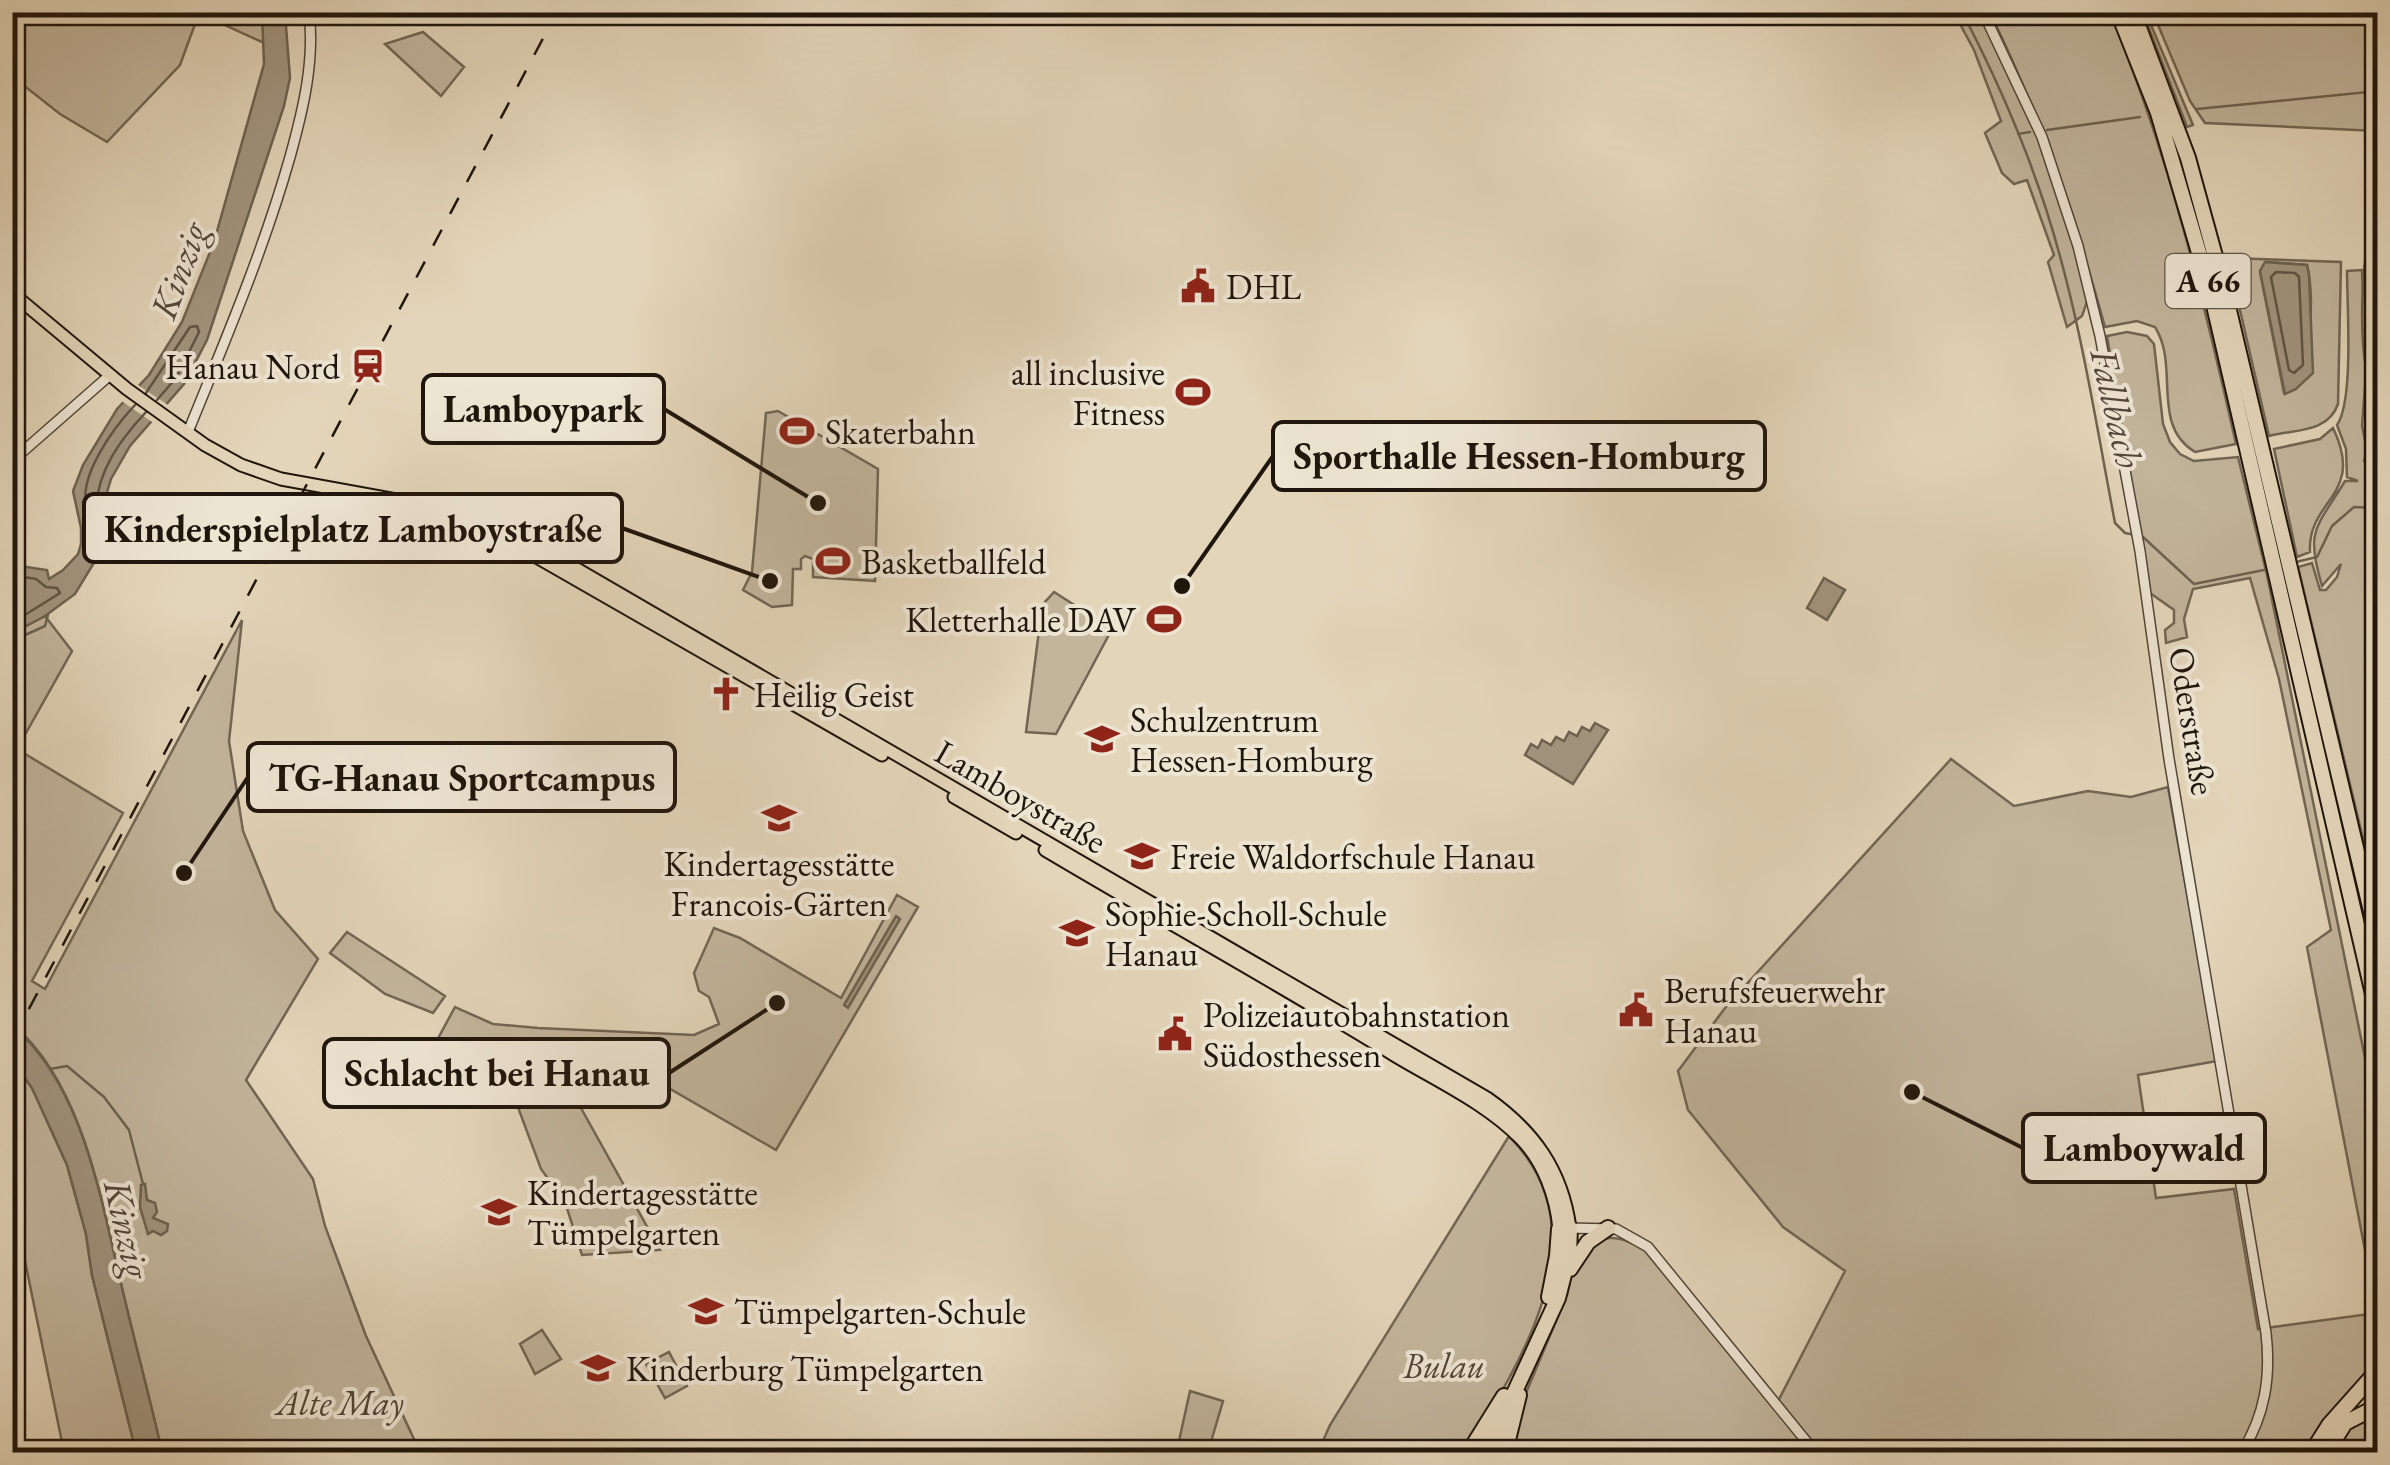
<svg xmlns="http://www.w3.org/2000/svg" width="2390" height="1465" font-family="'EB Garamond',serif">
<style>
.green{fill:#c2b59c;stroke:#716654;stroke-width:2.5;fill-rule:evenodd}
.water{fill:#a1947e;stroke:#6d6250;stroke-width:2.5}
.pier{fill:#e3d5b9}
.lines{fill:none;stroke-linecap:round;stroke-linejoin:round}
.shore{stroke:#605545;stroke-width:2.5}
.stream{stroke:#6d6250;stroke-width:2.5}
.minor-casing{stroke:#514637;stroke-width:12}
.major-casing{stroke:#20160c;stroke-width:15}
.highway-casing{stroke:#20160c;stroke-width:18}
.minor{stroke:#ede4d2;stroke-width:9}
.major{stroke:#e3d5b9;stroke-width:11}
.highway{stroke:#e3d5b9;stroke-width:14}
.rail{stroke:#20160c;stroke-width:2.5;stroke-dasharray:18 18;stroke-linecap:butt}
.labels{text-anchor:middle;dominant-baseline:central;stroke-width:8;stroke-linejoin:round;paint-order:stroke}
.shield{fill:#ede4d2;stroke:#5e5447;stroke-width:2.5}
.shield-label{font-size:32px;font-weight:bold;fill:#20160c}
.poi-label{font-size:35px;fill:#20160c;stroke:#ede4d2;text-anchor:start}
.street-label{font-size:35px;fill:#20160c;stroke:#ede4d2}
.park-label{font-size:35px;font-style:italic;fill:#514637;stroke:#ede4d2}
.water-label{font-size:38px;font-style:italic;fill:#54483a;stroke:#ede4d2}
.leader{fill:none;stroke:#20160c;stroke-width:4}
.callout-dot{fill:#20160c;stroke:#ede4d2;stroke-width:4}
.callout{fill:#ede4d2;stroke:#20160c;stroke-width:4}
.callout-label{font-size:38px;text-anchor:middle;font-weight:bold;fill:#20160c}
</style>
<rect width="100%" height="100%" fill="#e3d5b9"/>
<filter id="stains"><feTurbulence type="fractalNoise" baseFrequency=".002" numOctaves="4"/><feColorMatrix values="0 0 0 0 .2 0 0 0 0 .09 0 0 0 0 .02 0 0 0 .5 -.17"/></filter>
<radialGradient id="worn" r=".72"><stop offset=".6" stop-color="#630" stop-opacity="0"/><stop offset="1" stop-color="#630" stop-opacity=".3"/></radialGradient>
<!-- green -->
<path class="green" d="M12 13H262L264 43 199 13 180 65 107 142 60 114 13 77Z
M1954 13H1980L2032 119 2069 224 2088 299 2082 316 2067 327 2048 262 2054 255 2027 180 2014 184 2002 173 1985 133 2001 121 1974 50Z
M1990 13H2110C2168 151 2203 297 2236 444L2195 452C2150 425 2180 366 2155 327L2137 321 2105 327C2075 218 2040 114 1990 13Z
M2143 13H2146L2193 125 2187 127Z
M2153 13H2377V131L2205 123 2190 101Z
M423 32 464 67 441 96 385 44Z
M2228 258 2341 262 2338 404C2328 433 2295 429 2269 436ZM2266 262 2307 265C2316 304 2308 342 2301 381L2296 389 2284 393 2260 272Z
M2362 270 2366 374 2362 426 2367 450 2364 461 2378 467 2377 897 2298 567 2312 563 2320 590H2326L2337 577 2341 564 2322 586C2305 529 2316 529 2345 481H2358L2347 477 2346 449 2337 425C2354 401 2347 304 2347 271Z
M2127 332 2147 336 2154 344 2163 424 2170 442 2180 454 2194 461 2238 457 2267 575 2377 1117 2378 1357 2374 1364 2323 1422 2306 1452H1509L1526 1393 1567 1295 1576 1252C1604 1234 1618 1233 1646 1251L1774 1409 1845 1271 1783 1227 1688 1110 1678 1071 1725 1008 1951 759 2014 806 2088 791 2131 797 2168 787 2217 1061 2138 1075 2156 1198 2234 1189 2258 1329 2377 1313 2307 947 2331 930 2279 679 2250 578 2193 589 2184 619 2187 637 2166 643 2165 630 2174 623V610L2150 593 2107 336Z
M443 374 474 391 452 431 422 414Z
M778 411 878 469 875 581 813 577V559L805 556 801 559V569H793L792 605 772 607 743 590 752 572 766 413Z
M2333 428C2366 496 2307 499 2310 552L2297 557 2274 449 2320 439Z
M1054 592 1112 629 1056 734 1026 732 1041 615 1045 602Z
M45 616 72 651 17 749 123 813 32 981 45 989 242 620 229 741 243 831 275 910 318 959 246 1080 313 1179 325 1226 366 1336 420 1452H162C148 1390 131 1329 117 1267 99 1187 78 1079 13 1025L12 633Z
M897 895 918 907 776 1150 658 1082 635 1094C601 1042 530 1069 479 1076L472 1088 464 1084 466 1078 428 1057 455 1007 493 1024 538 1028 694 1035 719 1024 709 997 699 991 694 973 714 928 740 938 841 998Z
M347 932 445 996 433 1013 385 994 330 953Z
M12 1061 32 1088 67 1165 86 1234 92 1275 136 1452H64L13 1202Z
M562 1074 660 1250 582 1255 565 1202 541 1169 510 1086Z
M1509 1136C1604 1232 1522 1363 1464 1452H1318L1330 1425Z
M542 1330 561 1359 535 1374 520 1344Z
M669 1352 687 1386 665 1398 646 1364Z
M1190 1391 1223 1401 1208 1452 1177 1450Z
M2377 1409V1452H2331L2345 1427Z"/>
<!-- water -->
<path class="water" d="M262 13H285L290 78 284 106 207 340 184 384 130 446 111 479 106 496 103 548 75 594 45 616 13 633V565L47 570 49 579 63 570 78 554 81 544V528L73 491 83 465 117 409 149 375 182 322 214 242 264 64Z
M2377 194 2378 399H2377C2352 359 2363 239 2377 194Z
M2265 262 2307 265 2309 275 2313 373 2296 389 2285 394 2260 271Z
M1824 578 1845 590 1827 620 1807 608Z
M1595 723 1608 730 1573 784 1525 755 1531 744 1538 748 1542 740 1551 745 1556 737 1564 741 1569 732 1577 736 1582 727 1590 731Z
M896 916 900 919 848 1008 844 1005Z
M12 1025C79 1082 98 1185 117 1266 131 1329 148 1390 162 1452H136L92 1275 86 1234 67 1165 32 1088 13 1061Z
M145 1184 147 1200 155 1203 157 1212 153 1218 168 1224 167 1231 161 1235 153 1231 148 1234 140 1207 141 1185Z"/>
<!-- pier -->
<path class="pier" d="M135 383 171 407 155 424 120 400Z"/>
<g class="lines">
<!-- shore -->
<path class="shore" d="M2378 243 2374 312 2378 378
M2276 272 2295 273 2299 277 2303 365 2294 373 2289 370 2271 277Z
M146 393 190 327 197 326 199 332 176 378 157 400
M135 405C114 427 75 480 88 510L96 508C98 470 120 440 146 412
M12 575 36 579 46 587 57 588 60 593 12 623"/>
<!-- stream -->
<path class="stream" d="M1962 12C1995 75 2024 141 2046 209 2079 311 2095 418 2115 523L2125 533 2135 535
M2197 109 2378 91
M2047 130 2140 117
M2018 134 2030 132
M2143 537 2194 584 2269 569
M2296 562 2317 557 2332 526 2354 507 2378 508
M12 641 45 626 48 615 45 616
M50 1069 67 1066 104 1097 129 1130 143 1184"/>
<!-- minor casing -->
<g class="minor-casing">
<path id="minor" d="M1983 12 2042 137 2078 246 2100 336 2140 551 2169 759 2266 1333C2271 1377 2265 1415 2242 1452
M188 432C225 341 263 252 290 157 303 110 315 61 309 12
M12 461 110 375
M1566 1228 1616 1229 1648 1247 1815 1452"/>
</g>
<!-- major casing -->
<g class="major-casing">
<path id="major" d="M12 293 127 389 205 445 241 465 281 479 446 509 515 533 1487 1098C1534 1131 1562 1170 1570 1228
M380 499 390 505 466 522 498 535 882 755
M954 797 1016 833
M1045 850C1161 919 1279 984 1394 1055 1437 1081 1486 1103 1521 1139 1544 1163 1556 1197 1559 1229"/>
</g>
<!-- highway casing -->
<g class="highway-casing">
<path id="highway" d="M2118 12 2158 113 2212 297 2378 1016
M2133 12 2188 158 2224 289 2378 941
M1570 1269 1588 1242 1608 1228
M1549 1297 1557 1256 1559 1229
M1469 1452 1504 1396
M1487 1452 1558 1298 1569 1255 1570 1228
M1505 1452 1519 1395
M2312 1452 2329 1425 2378 1370
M2327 1452 2345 1423 2378 1406"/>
</g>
<!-- minor -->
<use href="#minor" class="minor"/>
<!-- major -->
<use href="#major" class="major"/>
<!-- highway -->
<use href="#highway" class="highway"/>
<!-- rail -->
<path class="rail" d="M12 1041 557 12"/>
</g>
<!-- icons -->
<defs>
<g id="civic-bare" transform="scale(2.7)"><path d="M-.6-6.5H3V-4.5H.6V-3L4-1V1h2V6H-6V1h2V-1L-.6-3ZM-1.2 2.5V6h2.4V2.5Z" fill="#8f2418" stroke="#ede4d2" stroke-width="2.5" paint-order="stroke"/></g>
<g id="station-bare" transform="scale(2.7)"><path d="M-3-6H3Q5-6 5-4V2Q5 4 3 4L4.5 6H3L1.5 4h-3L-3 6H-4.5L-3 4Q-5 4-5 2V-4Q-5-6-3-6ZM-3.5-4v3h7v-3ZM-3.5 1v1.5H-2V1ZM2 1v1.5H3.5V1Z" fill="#8f2418" stroke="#ede4d2" stroke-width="2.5" paint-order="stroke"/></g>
<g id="stadium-bare" transform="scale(2.7)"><path d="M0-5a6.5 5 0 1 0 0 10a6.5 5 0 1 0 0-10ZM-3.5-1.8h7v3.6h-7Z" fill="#8f2418" stroke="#ede4d2" stroke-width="2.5" paint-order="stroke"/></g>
<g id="church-bare" transform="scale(2.7)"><path d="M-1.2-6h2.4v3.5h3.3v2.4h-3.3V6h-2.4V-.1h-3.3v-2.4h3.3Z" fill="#8f2418" stroke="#ede4d2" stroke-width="2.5" paint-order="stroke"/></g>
<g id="school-bare" transform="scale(2.7)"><path d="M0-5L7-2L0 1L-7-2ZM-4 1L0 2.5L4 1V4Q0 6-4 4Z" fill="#8f2418" stroke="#ede4d2" stroke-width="2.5" paint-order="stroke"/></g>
</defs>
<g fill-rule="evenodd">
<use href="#civic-bare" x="1198" y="286"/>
<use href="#station-bare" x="368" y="366"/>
<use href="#stadium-bare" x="1193" y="392"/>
<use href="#stadium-bare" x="797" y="431"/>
<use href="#stadium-bare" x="833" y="561"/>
<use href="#stadium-bare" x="1164" y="619"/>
<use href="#church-bare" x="726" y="694"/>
<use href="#school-bare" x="1102" y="739"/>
<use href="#school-bare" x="779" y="818"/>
<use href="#school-bare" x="1142" y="856"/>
<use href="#school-bare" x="1077" y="933"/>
<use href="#civic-bare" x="1636" y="1010"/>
<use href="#civic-bare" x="1175" y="1034"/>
<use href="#school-bare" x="499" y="1212"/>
<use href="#school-bare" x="706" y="1311"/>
<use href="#school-bare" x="598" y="1368"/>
</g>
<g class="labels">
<!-- shield labels -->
<rect class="shield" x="2165.5" y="254" width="85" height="54" rx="8"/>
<g class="shield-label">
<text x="2208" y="281">A 66</text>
</g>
<!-- poi labels -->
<g class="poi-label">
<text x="1226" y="286">DHL</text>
<text x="340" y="366" text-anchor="end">Hanau Nord</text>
<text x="1165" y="372" text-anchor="end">all inclusive<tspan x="1165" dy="40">Fitness</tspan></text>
<text x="825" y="431">Skaterbahn</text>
<text x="861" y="561">Basketballfeld</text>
<text x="1136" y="619" text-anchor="end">Kletterhalle DAV</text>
<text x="754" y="694">Heilig Geist</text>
<text x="1130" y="719">Schulzentrum<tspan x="1130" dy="40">Hessen-Homburg</tspan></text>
<text x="1170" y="856">Freie Waldorfschule Hanau</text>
<text x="779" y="863" text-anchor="middle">Kindertagesstätte<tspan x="779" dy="40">Francois-Gärten</tspan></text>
<text x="1105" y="913">Sophie-Scholl-Schule<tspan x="1105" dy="40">Hanau</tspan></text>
<text x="1664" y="990">Berufsfeuerwehr<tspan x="1664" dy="40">Hanau</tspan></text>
<text x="1203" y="1014">Polizeiautobahnstation<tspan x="1203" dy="40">Südosthessen</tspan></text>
<text x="527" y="1192">Kindertagesstätte<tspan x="527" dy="40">Tümpelgarten</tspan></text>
<text x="734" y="1311">Tümpelgarten-Schule</text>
<text x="626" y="1368">Kinderburg Tümpelgarten</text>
</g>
<!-- street labels -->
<g class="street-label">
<text transform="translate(2193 721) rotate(81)">Oderstraße</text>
<text transform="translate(1021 796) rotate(30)">Lamboystraße</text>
</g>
<!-- park labels -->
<g class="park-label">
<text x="1444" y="1365">Bulau</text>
<text x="340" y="1402">Alte May</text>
</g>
<!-- water labels -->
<g class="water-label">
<text transform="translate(178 270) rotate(-70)">Kinzig</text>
<text transform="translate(2117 408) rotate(77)">Fallbach</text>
<text transform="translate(128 1229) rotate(77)">Kinzig</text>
</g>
</g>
<!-- callouts -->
<path class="leader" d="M818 503L664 409M1182 586L1273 456M770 581L622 528M184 873L248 777M777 1003L669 1073M1912 1092L2023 1148"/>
<g class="callout-dot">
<circle cx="818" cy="503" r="10"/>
<circle cx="1182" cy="586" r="10"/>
<circle cx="770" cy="581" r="10"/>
<circle cx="184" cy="873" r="10"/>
<circle cx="777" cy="1003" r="10"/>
<circle cx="1912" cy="1092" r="10"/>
</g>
<g class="callout">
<rect x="423" y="375" width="241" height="68" rx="10"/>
<rect x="1273" y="422" width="492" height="68" rx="10"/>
<rect x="84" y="494" width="538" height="68" rx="10"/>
<rect x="248" y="743" width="427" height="68" rx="10"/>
<rect x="324" y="1039" width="345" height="68" rx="10"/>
<rect x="2023" y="1114" width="242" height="68" rx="10"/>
</g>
<g class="callout-label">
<text x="543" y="422">Lamboypark</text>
<text x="1519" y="469">Sporthalle Hessen-Homburg</text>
<text x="353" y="542">Kinderspielplatz Lamboystraße</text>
<text x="462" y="791">TG-Hanau Sportcampus</text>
<text x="497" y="1086">Schlacht bei Hanau</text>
<text x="2144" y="1161">Lamboywald</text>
</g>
<!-- margin -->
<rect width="2390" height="1465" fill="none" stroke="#e3d5b9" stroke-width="50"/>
<rect x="15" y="15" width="2360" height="1435" fill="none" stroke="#20160c" stroke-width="5"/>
<rect x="25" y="25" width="2340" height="1415" fill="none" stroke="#20160c" stroke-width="2.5"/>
<rect width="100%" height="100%" filter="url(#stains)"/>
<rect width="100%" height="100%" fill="url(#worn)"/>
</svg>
